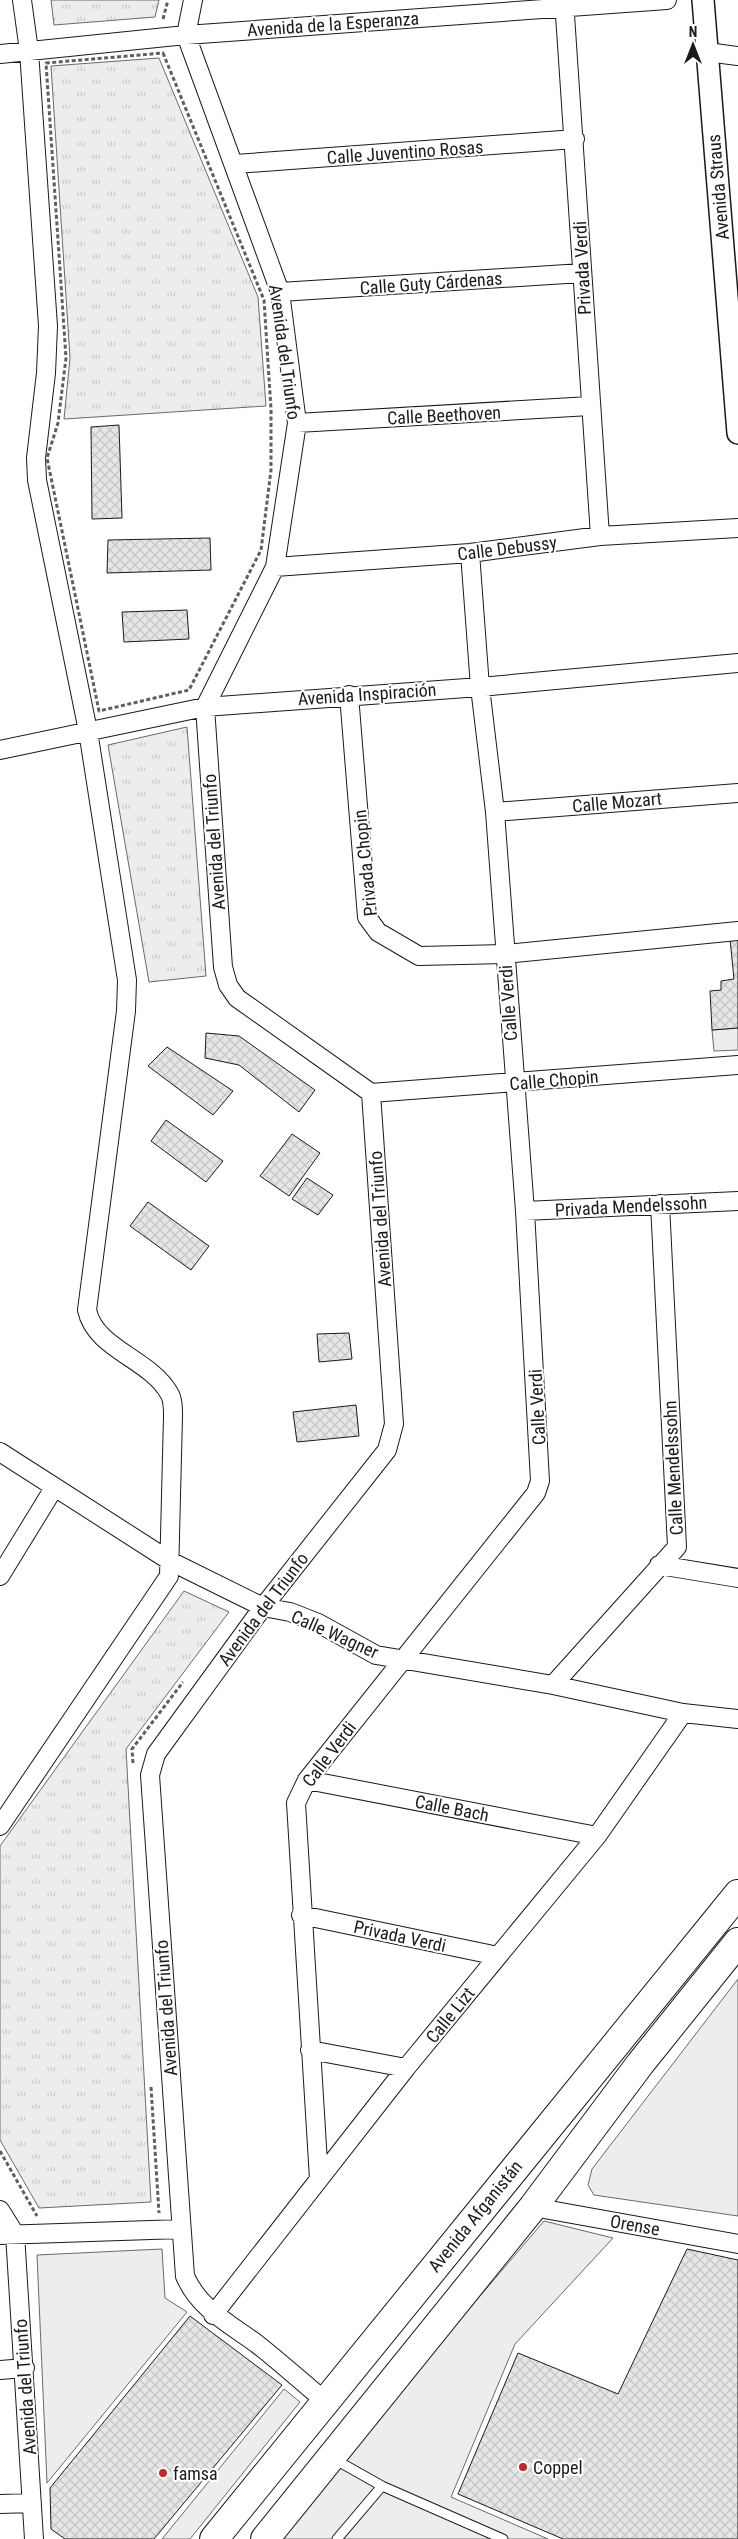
<svg xmlns="http://www.w3.org/2000/svg" width="738" height="2539" font-family="'Roboto Condensed',sans-serif">
<style>
.built{fill:#ededed;stroke:#6a6a6a}
.park{fill:url(#park-tufts);stroke:#6a6a6a}
.building{fill:url(#building-cross-hatch);stroke:#1a1a1a}
.lines{fill:none;stroke-linecap:round;stroke-linejoin:round}
.service-casing{stroke:#1a1a1a;stroke-width:11}
.minor-casing{stroke:#1a1a1a;stroke-width:20}
.tertiary-casing{stroke:#1a1a1a;stroke-width:24}
.primary-casing{stroke:#1a1a1a;stroke-width:30}
.path{stroke:#5f5f5f;stroke-width:3;stroke-dasharray:4 2.5;stroke-linecap:butt}
.service{stroke:#fff;stroke-width:9}
.minor{stroke:#fff;stroke-width:18}
.tertiary{stroke:#fff;stroke-width:21}
.primary{stroke:#fff;stroke-width:28}
.poi-dot{fill:#c62828;stroke:#fff;stroke-width:2}
.labels{text-anchor:middle;dominant-baseline:central;stroke-width:4;stroke-linejoin:round;paint-order:stroke}
.street-label{font-size:18px;fill:#1a1a1a;stroke:#fff}
.poi-label{font-size:18px;fill:#1a1a1a;stroke:#fff;text-anchor:start}
</style>
<defs>
<pattern id="park-tufts" width="24" height="20" patternUnits="userSpaceOnUse" patternTransform="scale(1.25)"><rect width="24" height="20" fill="#ededed"/><path d="M3 7l-1-3M5 7V3M7 7l1-3M15 17l-1-3M17 17v-4M19 17l1-3" fill="none" stroke="#cbcbcb"/></pattern>
<pattern id="building-cross-hatch" width="8" height="8" patternUnits="userSpaceOnUse" patternTransform="scale(1.25)"><rect width="8" height="8" fill="#e6e6e6"/><path d="M0 0l8 8M0 8l8-8" fill="none" stroke="#c5c5c5"/></pattern>
</defs>
<rect width="100%" height="100%" fill="#fff"/>
<!-- built -->
<path class="built" d="M738 1028V1050L714 1051 712 1030Z
M738 1979V2216L594 2195 588 2185 592 2169Z
M544 2221 613 2238 515 2344 451 2497 548 2539H279L341 2459Z
M162 2249 165 2298 187 2312 47 2483 37 2255Z
M284 2389 300 2402 190 2539H162Z"/>
<!-- park -->
<path class="park" d="M51 0H159L155 17 54 25Z
M159 58 258 297 266 406 64 419 70 358 51 66Z
M187 727 206 976 149 982 108 745Z
M184 1591 229 1612 126 1749 151 2202 39 2208 0 2140V1846Z"/>
<!-- building -->
<path class="building" d="M119 425 122 518 92 519 91 427Z
M210 538 211 570 107 573 108 540Z
M187 610 189 639 124 642 122 612Z
M730 939H738V1028L712 1030 710 991 721 990V981L734 979Z
M206 1033 239 1036 315 1090 299 1112 239 1065 205 1058Z
M167 1047 233 1091 213 1115 148 1066Z
M166 1120 223 1161 206 1182 151 1141Z
M292 1134 320 1153 289 1196 260 1176Z
M307 1178 333 1195 318 1215 292 1199Z
M148 1202 209 1246 191 1270 130 1226Z
M349 1333 352 1359 319 1362 317 1334Z
M356 1405 359 1436 297 1442 293 1412Z
M687 2249 738 2260V2539H563L458 2494 518 2353 618 2394Z
M190 2316 282 2385 154 2539H65L51 2529 50 2488Z"/>
<g class="lines">
<!-- service casing -->
<g class="service-casing">
<path id="service" d="M334 2459 382 2486 503 2539
M337 2539 382 2486"/>
</g>
<!-- minor casing -->
<g class="minor-casing">
<path id="minor" d="M193 0 186 35 280 292 297 423 275 567 205 707 223 967 228 985 237 998 371 1093 394 1424 387 1450 263 1607 156 1754 150 1775 185 2276C199 2309 230 2324 257 2344 280 2362 302 2382 325 2401
M564 0 600 536
M707 52 738 56
M0 54 186 35 667 0
M235 164 575 139
M280 292 582 273
M297 423 590 406
M275 567 470 553 600 536 738 528
M349 695 367 917 378 932 419 956 505 954 738 931
M0 750 205 707 480 687 738 663
M495 812 738 793
M371 1093 738 1065
M525 1211 738 1201
M0 1452 170 1561 263 1607 290 1612 318 1623 376 1655 553 1685 683 1713 738 1719
M659 1565 738 1578
M0 1576 54 1488
M553 1685 677 1547 660 1204
M307 1780 597 1836
M0 1826 169 1576 173 1416C173 1408 173 1399 169 1393 150 1359 95 1349 87 1310L126 1011 127 980 88 731 37 480 36 458 46 373 48 326 29 51 22 0
M301 1915 498 1956
M310 2050 406 2068
M319 2179 296 1803 307 1780 536 1493 540 1481 525 1211 495 812 480 687 470 553
M533 2207 738 2244
M0 2210 15 2234 34 2539
M0 2235 181 2229
M213 2315 406 2068 597 1836 683 1713
M0 2370 25 2368
M0 2504 32 2503"/>
</g>
<!-- tertiary casing -->
<g class="tertiary-casing">
<path id="tertiary" d="M703 0 738 433"/>
</g>
<!-- primary casing -->
<g class="primary-casing">
<path id="primary" d="M214 2539 738 1894
M265 2539 533 2207 640 2064 738 1942"/>
</g>
<!-- path -->
<path class="path" d="M163 19 168 0
M163 53 264 300 271 409V470L261 550 189 690 99 711 47 458 58 423 66 358 46 63Z
M133 1763 132 1749 183 1682
M151 2087 159 2213
M0 2151 37 2216"/>
<!-- service -->
<use href="#service" class="service"/>
<!-- minor -->
<use href="#minor" class="minor"/>
<!-- tertiary -->
<use href="#tertiary" class="tertiary"/>
<!-- primary -->
<use href="#primary" class="primary"/>
</g>
<!-- markers -->
<g class="poi-dot">
<circle cx="523" cy="2467" r="5"/>
<circle cx="163" cy="2473" r="5"/>
</g>
<g class="labels">
<!-- street labels -->
<g class="street-label">
<text transform="translate(333 24) rotate(-4)">Avenida de la Esperanza</text>
<text transform="translate(405 152) rotate(-4)">Calle Juventino Rosas</text>
<text transform="translate(718 187) rotate(-95)">Avenida Straus</text>
<text transform="translate(582 268) rotate(-93)">Privada Verdi</text>
<text transform="translate(431 283) rotate(-4)">Calle Guty Cárdenas</text>
<text transform="translate(285 352) rotate(82)">Avenida del Triunfo</text>
<text transform="translate(444 415) rotate(-3)">Calle Beethoven</text>
<text transform="translate(507 548) rotate(-7)">Calle Debussy</text>
<text transform="translate(367 694) rotate(-4)">Avenida Inspiración</text>
<text transform="translate(617 802) rotate(-5)">Calle Mozart</text>
<text transform="translate(214 842) rotate(-94)">Avenida del Triunfo</text>
<text transform="translate(365 863) rotate(-96)">Privada Chopin</text>
<text transform="translate(508 1003) rotate(-94)">Calle Verdi</text>
<text transform="translate(554 1080) rotate(-5)">Calle Chopin</text>
<text transform="translate(631 1206) rotate(-3)">Privada Mendelssohn</text>
<text transform="translate(380 1219) rotate(-94)">Avenida del Triunfo</text>
<text transform="translate(537 1407) rotate(-93)">Calle Verdi</text>
<text transform="translate(673 1468) rotate(-93)">Calle Mendelssohn</text>
<text transform="translate(263 1609) rotate(-53)">Avenida del Triunfo</text>
<text transform="translate(335 1634) rotate(24)">Calle Wagner</text>
<text transform="translate(329 1754) rotate(-53)">Calle Verdi</text>
<text transform="translate(452 1808) rotate(11)">Calle Bach</text>
<text transform="translate(400 1936) rotate(12)">Privada Verdi</text>
<text transform="translate(166 2008) rotate(-94)">Avenida del Triunfo</text>
<text transform="translate(450 2015) rotate(-51)">Calle Lizt</text>
<text transform="translate(475 2216) rotate(-51)">Avenida Afganistán</text>
<text transform="translate(635 2225) rotate(10)">Orense</text>
<text transform="translate(25 2387) rotate(-94)">Avenida del Triunfo</text>
</g>
<!-- poi labels -->
<g class="poi-label">
<text x="533" y="2467">Coppel</text>
<text x="173" y="2473">famsa</text>
</g>
</g>
<!-- north arrow -->
<g transform="translate(693 45)" stroke="#ffffff" stroke-width="4" paint-order="stroke">
<path d="M0-4L9 19L0 12L-9 19Z" fill="#1a1a1a"/>
<text y="-8" font-size="14" font-weight="bold" text-anchor="middle" fill="#1a1a1a">N</text>
</g>
</svg>
